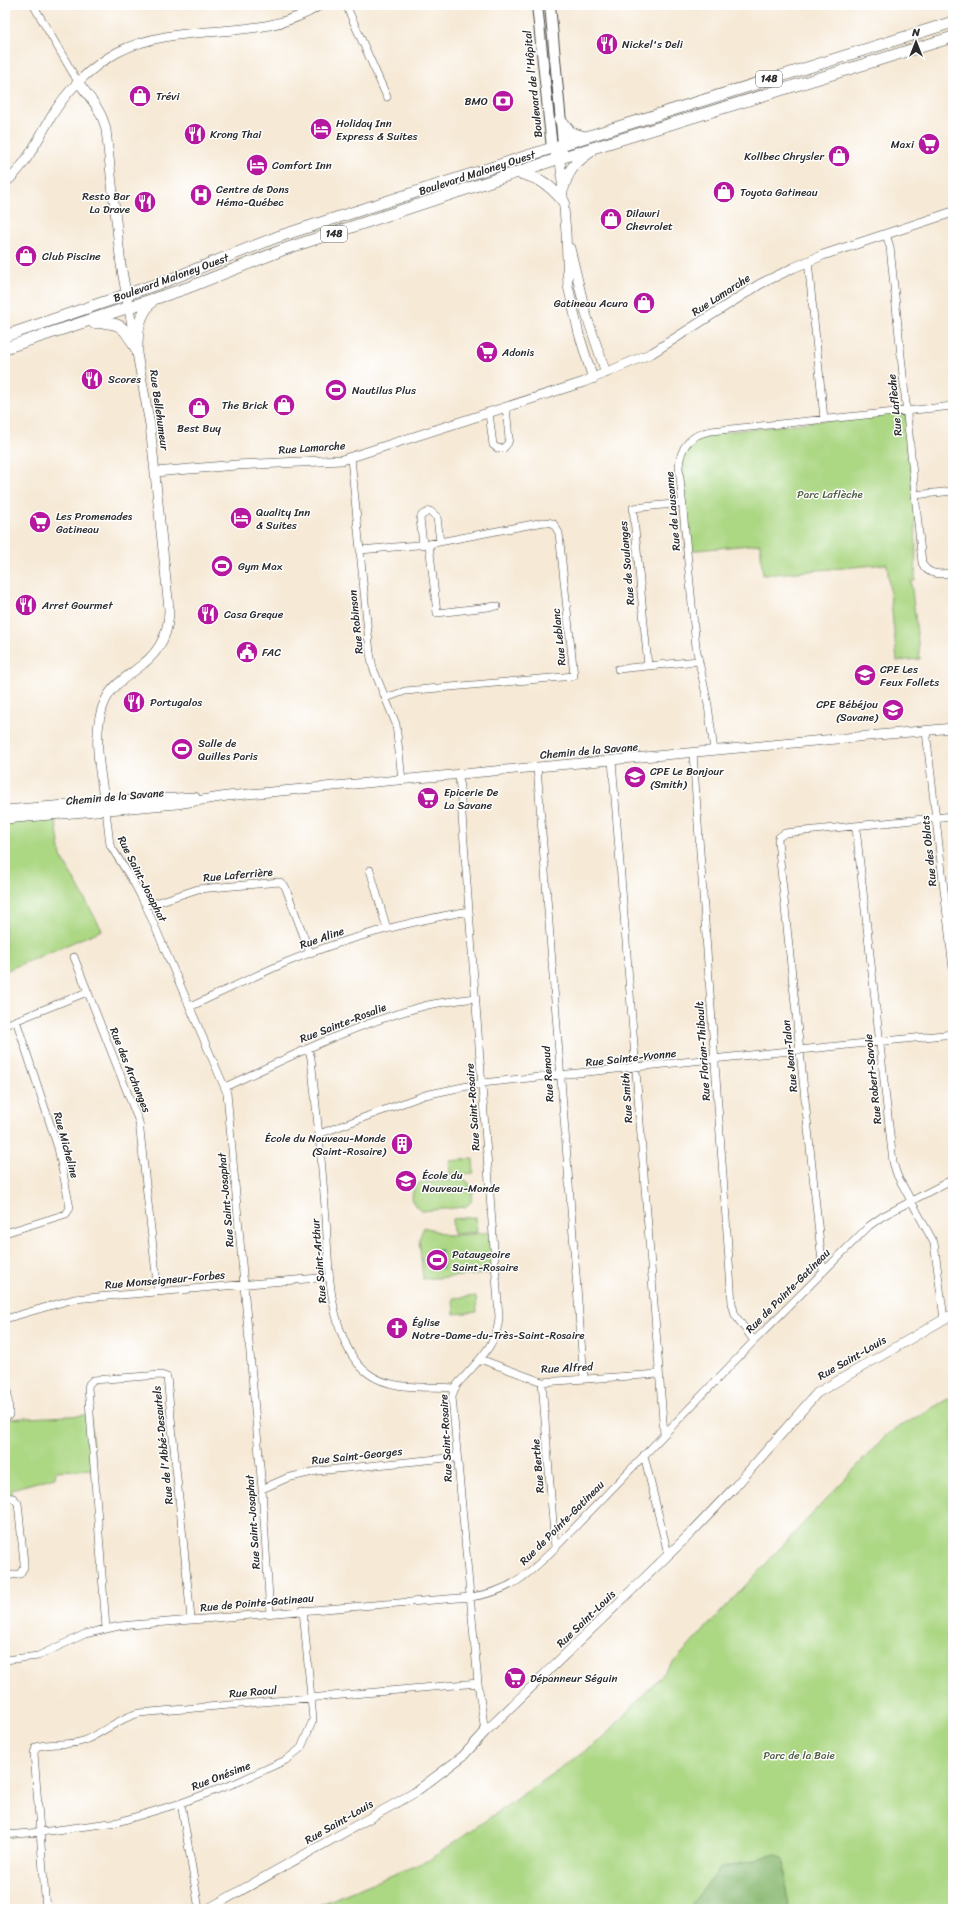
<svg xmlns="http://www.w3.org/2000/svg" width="958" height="1914" font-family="Sriracha,sans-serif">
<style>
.green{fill:#acd783;stroke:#6c8157}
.forest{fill:#89b871;stroke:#5a724e}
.water{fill:#39aab4;stroke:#326a70}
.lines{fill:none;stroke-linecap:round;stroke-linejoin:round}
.minor-casing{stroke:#494844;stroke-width:8}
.tertiary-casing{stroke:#494844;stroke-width:10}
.secondary-casing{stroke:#494844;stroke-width:12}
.primary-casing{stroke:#494844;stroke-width:12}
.minor{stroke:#fff;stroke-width:7}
.tertiary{stroke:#fff;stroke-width:9}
.secondary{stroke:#fff;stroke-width:10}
.primary{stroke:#fff;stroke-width:11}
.labels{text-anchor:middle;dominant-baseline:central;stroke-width:3;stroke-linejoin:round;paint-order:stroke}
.shield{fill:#fff;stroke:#6b6b6b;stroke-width:1}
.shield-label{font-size:10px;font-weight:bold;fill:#2b2b2b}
.poi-label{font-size:11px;fill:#2b2b2b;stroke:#fff;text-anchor:start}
.street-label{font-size:11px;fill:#2b2b2b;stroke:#fff}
.park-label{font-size:11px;fill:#525f45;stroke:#fff}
</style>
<rect width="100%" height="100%" fill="#fff"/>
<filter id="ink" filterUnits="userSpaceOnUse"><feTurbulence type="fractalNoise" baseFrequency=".025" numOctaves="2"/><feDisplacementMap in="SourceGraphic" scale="8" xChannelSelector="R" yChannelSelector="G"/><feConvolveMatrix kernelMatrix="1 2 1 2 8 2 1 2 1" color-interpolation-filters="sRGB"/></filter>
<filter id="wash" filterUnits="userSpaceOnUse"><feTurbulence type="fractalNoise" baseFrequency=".012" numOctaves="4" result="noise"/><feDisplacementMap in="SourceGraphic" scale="16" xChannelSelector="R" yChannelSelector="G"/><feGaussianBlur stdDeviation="0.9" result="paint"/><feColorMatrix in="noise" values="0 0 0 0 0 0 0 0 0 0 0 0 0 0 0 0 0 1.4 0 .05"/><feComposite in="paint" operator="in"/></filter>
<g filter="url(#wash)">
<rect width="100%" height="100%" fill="#f6e9d5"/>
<!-- green -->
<path class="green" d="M906 411C912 468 918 523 915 580L911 581 920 659 897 661 887 564 763 575 760 544 687 551 680 457 699 435Z
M55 815 61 856 102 930 5 971V819Z
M473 1159 474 1173 450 1175 449 1161Z
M463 1179 468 1182 473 1191 471 1202 465 1207 422 1211C410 1206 409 1191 419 1183Z
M476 1217 477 1232 453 1234 452 1219Z
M424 1227 449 1236 493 1232 497 1273 423 1279 419 1239Z
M476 1296 477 1312 454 1314 453 1298Z
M953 1396V1909H309L429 1860 602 1739 887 1434Z
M90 1415 95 1469 56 1471 55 1477 12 1489 13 1498 5 1497V1419Z"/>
<!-- forest -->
<path class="forest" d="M775 1854 784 1860 788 1909H688L719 1869Z"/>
<!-- water -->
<path class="water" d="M441 1250 443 1268 432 1269 430 1251Z"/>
</g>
<g filter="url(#ink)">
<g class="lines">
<!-- minor casing -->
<g class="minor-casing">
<path id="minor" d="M346 5 387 97
M35 8 78 82
M886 234 890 247 922 563C928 576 940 574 953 573
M808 261 824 419
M489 413 493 445 497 448 503 449 508 443 509 439 506 407
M351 458 370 653 373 668 396 724 402 780
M915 495 953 491
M423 544 420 519 422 515 430 511 437 517 440 542
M429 544 437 613 497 606
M360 550 429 544 544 522 553 523 559 533 574 676 405 691 386 698
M648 666 633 508 683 503
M618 669 698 661
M926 731 953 969
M714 751 708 705 696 647 679 467C680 447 691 434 711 431L953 406
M693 753 732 1303 735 1315 754 1341
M612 760 664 1434
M537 767 584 1379
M459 775 499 1317C498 1342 481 1358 465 1376 459 1382 454 1387 452 1397L478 1683 485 1732
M106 810 110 845 134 883 146 906 227 1093 262 1489 270 1613
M856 828 893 1162 897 1175 934 1243 944 1319
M370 870 387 929
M146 906 198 889 280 882 285 886 310 953
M74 957 139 1122 158 1292
M190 1007C222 992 254 976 287 962 345 938 407 922 469 911
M5 1025 87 992
M308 1048 311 1058C317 1111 322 1164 326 1218 328 1253 328 1290 338 1323 344 1342 352 1362 369 1374 392 1391 428 1386 455 1388
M225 1087C291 1056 357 1023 428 1005 443 1002 460 1000 476 998
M319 1134 425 1095 482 1083 953 1034
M5 1233 66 1214 70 1208 58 1148 16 1020
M823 1272 778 841 779 837 785 833 953 816
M5 1319 74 1299 330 1277
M480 1359 542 1382 659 1374
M5 1360 9 1410V1415L5 1418
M542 1382 555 1548
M644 1455 668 1554
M262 1489 287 1478 317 1471 457 1457
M5 1497 13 1498 18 1503 24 1563V1567L20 1574 5 1576
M106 1628 88 1387 89 1384 93 1380 161 1375 167 1377 191 1619
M5 1660 38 1656 85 1634 119 1626 471 1597C511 1591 527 1576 555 1548L754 1341 869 1226 883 1216 953 1179
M181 1803 199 1909
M5 1835 41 1832 118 1822 181 1803 238 1782 286 1760 301 1748 313 1720 303 1610
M46 1909 34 1753 36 1747C51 1742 68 1746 83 1741 103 1733 119 1718 139 1713L478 1683"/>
</g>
<!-- tertiary casing -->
<g class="tertiary-casing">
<path id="tertiary" d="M78 82C90 98 102 110 106 130L121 265 150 425 169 609C169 631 161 650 143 664 130 675 114 683 106 699 90 730 101 777 106 810
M560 158 566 233 568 286 579 334 593 379
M5 183C26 166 36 142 50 119 65 92 90 67 118 52 182 19 260 45 320 5
M570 248 586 314 606 373
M155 472 236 465 342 460 584 382 652 353 760 284 793 268 823 255 953 212
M5 810 114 801 195 797
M5 819 177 804 227 796 953 728
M208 1909 414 1793 463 1756 485 1732 692 1532 734 1488 817 1393 953 1314"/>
</g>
<!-- secondary casing -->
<g class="secondary-casing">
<path id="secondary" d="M537 5 552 148 560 158
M550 5 563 144 561 152"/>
</g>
<!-- primary casing -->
<g class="primary-casing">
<path id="primary" d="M560 120 571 133 585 137
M518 173C540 178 549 184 564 202
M563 189C567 172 575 162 590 152
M94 323C122 321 124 327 137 350
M5 336 166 281 277 237 586 137 953 22
M5 348 187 288 285 249 560 158 953 37
M137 349C137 329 139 315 153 300"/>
</g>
<!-- minor -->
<use href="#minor" class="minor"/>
<!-- tertiary -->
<use href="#tertiary" class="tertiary"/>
<!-- secondary -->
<use href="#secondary" class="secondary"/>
<!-- primary -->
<use href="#primary" class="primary"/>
</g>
</g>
<!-- icons -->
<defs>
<g id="restaurant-disc" transform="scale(1.15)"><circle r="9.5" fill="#b5179e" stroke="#fff"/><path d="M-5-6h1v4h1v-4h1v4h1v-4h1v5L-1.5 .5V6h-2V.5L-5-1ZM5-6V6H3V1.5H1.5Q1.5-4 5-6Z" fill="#fff"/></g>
<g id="shop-disc" transform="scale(1.15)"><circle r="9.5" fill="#b5179e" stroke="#fff"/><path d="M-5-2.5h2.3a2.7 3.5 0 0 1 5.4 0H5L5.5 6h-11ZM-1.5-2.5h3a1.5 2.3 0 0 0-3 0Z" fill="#fff"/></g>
<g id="bank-disc" transform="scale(1.15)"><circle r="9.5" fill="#b5179e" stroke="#fff"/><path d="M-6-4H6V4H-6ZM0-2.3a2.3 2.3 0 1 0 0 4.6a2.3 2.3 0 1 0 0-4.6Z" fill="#fff"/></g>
<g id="hotel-disc" transform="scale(1.15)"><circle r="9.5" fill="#b5179e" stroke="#fff"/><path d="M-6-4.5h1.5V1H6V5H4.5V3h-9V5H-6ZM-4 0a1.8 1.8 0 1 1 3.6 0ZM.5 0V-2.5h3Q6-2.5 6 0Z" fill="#fff"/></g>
<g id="supermarket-disc" transform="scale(1.15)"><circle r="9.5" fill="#b5179e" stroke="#fff"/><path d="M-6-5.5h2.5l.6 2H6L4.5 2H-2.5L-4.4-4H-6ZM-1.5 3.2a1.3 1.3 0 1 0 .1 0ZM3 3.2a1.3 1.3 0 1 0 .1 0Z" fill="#fff"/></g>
<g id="hospital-disc" transform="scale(1.15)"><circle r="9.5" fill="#b5179e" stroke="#fff"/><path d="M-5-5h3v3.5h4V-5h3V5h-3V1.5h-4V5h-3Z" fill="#fff"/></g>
<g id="stadium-disc" transform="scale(1.15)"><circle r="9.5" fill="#b5179e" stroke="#fff"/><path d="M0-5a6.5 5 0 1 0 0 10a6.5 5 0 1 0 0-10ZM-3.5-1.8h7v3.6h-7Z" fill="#fff"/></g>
<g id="civic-disc" transform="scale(1.15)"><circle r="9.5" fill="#b5179e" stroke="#fff"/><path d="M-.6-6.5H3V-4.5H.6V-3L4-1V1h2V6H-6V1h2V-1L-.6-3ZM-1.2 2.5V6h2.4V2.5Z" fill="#fff"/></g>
<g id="school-disc" transform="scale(1.15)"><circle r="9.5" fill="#b5179e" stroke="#fff"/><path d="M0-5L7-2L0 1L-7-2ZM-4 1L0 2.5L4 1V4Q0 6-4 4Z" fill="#fff"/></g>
<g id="building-disc" transform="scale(1.15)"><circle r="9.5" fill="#b5179e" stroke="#fff"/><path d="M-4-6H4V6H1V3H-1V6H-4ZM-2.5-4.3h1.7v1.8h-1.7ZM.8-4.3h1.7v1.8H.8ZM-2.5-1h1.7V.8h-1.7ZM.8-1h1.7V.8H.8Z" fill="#fff"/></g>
<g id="church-disc" transform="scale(1.15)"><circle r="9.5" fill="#b5179e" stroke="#fff"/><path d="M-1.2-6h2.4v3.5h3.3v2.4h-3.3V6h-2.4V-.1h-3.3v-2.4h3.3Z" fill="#fff"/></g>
</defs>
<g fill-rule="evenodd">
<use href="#restaurant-disc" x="607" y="44"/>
<use href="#shop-disc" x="140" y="96"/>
<use href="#bank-disc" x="503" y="101"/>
<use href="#hotel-disc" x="321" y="129"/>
<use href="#restaurant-disc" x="195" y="134"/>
<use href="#supermarket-disc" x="929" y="144"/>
<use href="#shop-disc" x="839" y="156"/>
<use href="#hotel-disc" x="257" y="165"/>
<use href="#shop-disc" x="724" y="192"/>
<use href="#hospital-disc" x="201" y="195"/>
<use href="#restaurant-disc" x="145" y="202"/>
<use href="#shop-disc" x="611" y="219"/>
<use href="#shop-disc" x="26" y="256"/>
<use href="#shop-disc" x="644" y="303"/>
<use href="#supermarket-disc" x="487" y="352"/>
<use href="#restaurant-disc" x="92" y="379"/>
<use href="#stadium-disc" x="336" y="390"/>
<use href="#shop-disc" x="284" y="405"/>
<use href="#shop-disc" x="199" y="408"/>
<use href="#hotel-disc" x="241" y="518"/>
<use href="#supermarket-disc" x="40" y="522"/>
<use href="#stadium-disc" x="222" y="566"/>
<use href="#restaurant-disc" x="26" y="605"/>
<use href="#restaurant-disc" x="208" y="614"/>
<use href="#civic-disc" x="247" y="652"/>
<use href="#school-disc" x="865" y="675"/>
<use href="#restaurant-disc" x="134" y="702"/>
<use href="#school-disc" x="893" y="710"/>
<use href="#stadium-disc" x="182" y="749"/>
<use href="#school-disc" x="635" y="777"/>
<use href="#supermarket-disc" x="428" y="798"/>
<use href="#building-disc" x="402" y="1144"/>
<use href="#school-disc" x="406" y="1181"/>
<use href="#stadium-disc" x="437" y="1260"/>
<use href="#church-disc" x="397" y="1328"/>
<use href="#supermarket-disc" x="515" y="1678"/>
</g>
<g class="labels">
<!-- shield labels -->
<g class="shield">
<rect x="756" y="71" width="26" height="16" rx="3"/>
<rect x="321" y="226" width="26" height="16" rx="3"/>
</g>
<g class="shield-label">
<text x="769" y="79">148</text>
<text x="334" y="234">148</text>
</g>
<!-- poi labels -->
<g class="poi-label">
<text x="622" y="44">Nickel's Deli</text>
<text x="156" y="96">Trévi</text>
<text x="488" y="101" text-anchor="end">BMO</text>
<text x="336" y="123">Holiday Inn<tspan x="336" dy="13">Express &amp; Suites</tspan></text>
<text x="210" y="134">Krong Thai</text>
<text x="914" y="144" text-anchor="end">Maxi</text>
<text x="824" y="156" text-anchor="end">Kollbec Chrysler</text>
<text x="272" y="165">Comfort Inn</text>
<text x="216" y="189">Centre de Dons<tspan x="216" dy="13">Héma-Québec</tspan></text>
<text x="740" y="192">Toyota Gatineau</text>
<text x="130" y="196" text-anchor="end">Resto Bar<tspan x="130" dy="13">La Drave</tspan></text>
<text x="626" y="213">Dilawri<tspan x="626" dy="13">Chevrolet</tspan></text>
<text x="42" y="256">Club Piscine</text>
<text x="628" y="303" text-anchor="end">Gatineau Acura</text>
<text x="502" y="352">Adonis</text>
<text x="108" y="379">Scores</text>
<text x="352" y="390">Nautilus Plus</text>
<text x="268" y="405" text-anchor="end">The Brick</text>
<text x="199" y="428" text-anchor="middle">Best Buy</text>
<text x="256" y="512">Quality Inn<tspan x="256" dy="13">&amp; Suites</tspan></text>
<text x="56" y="516">Les Promenades<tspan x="56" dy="13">Gatineau</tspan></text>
<text x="238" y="566">Gym Max</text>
<text x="42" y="605">Arret Gourmet</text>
<text x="224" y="614">Casa Greque</text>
<text x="262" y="652">FAC</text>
<text x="880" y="669">CPE Les<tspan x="880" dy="13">Feux Follets</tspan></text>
<text x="150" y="702">Portugalos</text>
<text x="878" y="704" text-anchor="end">CPE Bébéjou<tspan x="878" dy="13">(Savane)</tspan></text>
<text x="198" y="743">Salle de<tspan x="198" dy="13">Quilles Paris</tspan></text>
<text x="650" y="771">CPE Le Bonjour<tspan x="650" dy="13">(Smith)</tspan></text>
<text x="444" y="792">Epicerie De<tspan x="444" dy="13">La Savane</tspan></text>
<text x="386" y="1138" text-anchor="end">École du Nouveau-Monde<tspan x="386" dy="13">(Saint-Rosaire)</tspan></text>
<text x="422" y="1175">École du<tspan x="422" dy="13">Nouveau-Monde</tspan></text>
<text x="452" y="1254">Pataugeoire<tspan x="452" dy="13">Saint-Rosaire</tspan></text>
<text x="412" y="1322">Église<tspan x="412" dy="13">Notre-Dame-du-Très-Saint-Rosaire</tspan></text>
<text x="530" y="1678">Dépanneur Séguin</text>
</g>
<!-- street labels -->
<g class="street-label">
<text transform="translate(533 84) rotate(-96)">Boulevard de l'Hôpital</text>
<text transform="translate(477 173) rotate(-18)">Boulevard Maloney Ouest</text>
<text transform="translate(171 278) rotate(-20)">Boulevard Maloney Ouest</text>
<text transform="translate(721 295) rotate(-33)">Rue Lamarche</text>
<text transform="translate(895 405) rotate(-96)">Rue Laflèche</text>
<text transform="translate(159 410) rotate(82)">Rue Bellehumeur</text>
<text transform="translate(312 448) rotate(-4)">Rue Lamarche</text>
<text transform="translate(673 511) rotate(-95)">Rue de Lausanne</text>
<text transform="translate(627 563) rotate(-95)">Rue de Soulanges</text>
<text transform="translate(356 622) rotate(-96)">Rue Robinson</text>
<text transform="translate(559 637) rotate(-96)">Rue Leblanc</text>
<text transform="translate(589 751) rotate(-5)">Chemin de la Savane</text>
<text transform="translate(115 797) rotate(-5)">Chemin de la Savane</text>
<text transform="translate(929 851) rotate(-96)">Rue des Oblats</text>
<text transform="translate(238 875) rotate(-5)">Rue Laferrière</text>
<text transform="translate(142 879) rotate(63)">Rue Saint-Josaphat</text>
<text transform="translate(322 938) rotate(-19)">Rue Aline</text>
<text transform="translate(343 1023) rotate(-21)">Rue Sainte-Rosalie</text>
<text transform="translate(703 1051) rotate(-94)">Rue Florian-Thibault</text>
<text transform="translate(790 1056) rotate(-96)">Rue Jean-Talon</text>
<text transform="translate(631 1058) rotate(-6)">Rue Sainte-Yvonne</text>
<text transform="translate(130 1070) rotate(68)">Rue des Archanges</text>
<text transform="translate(548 1074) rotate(-94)">Rue Renaud</text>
<text transform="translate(873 1079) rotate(-96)">Rue Robert-Savoie</text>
<text transform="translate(627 1098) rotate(-94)">Rue Smith</text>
<text transform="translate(473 1107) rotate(-94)">Rue Saint-Rosaire</text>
<text transform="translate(66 1145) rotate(75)">Rue Micheline</text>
<text transform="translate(226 1200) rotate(-95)">Rue Saint-Josaphat</text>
<text transform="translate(319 1261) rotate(-95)">Rue Saint-Arthur</text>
<text transform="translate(165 1280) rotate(-5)">Rue Monseigneur-Forbes</text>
<text transform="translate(788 1291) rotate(-45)">Rue de Pointe-Gatineau</text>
<text transform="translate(852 1358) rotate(-30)">Rue Saint-Louis</text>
<text transform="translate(567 1368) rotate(-3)">Rue Alfred</text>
<text transform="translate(446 1438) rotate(-93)">Rue Saint-Rosaire</text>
<text transform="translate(163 1445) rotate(-96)">Rue de l'Abbé-Desautels</text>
<text transform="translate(357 1456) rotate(-6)">Rue Saint-Georges</text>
<text transform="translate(538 1466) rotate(-95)">Rue Berthe</text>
<text transform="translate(253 1522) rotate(-94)">Rue Saint-Josaphat</text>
<text transform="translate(562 1523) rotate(-45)">Rue de Pointe-Gatineau</text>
<text transform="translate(257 1603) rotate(-5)">Rue de Pointe-Gatineau</text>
<text transform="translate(586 1619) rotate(-44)">Rue Saint-Louis</text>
<text transform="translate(253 1692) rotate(-5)">Rue Raoul</text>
<text transform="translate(221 1776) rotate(-21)">Rue Onésime</text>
<text transform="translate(339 1822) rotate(-30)">Rue Saint-Louis</text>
</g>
<!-- park labels -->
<g class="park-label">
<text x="830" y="494">Parc Laflèche</text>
<text x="799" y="1755">Parc de la Baie</text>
</g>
</g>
<!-- margin -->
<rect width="958" height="1914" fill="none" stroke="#fff" stroke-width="20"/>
<!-- north arrow -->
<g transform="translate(916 42)" stroke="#ffffff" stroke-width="3" paint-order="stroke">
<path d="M0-3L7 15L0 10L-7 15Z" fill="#2b2b2b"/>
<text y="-6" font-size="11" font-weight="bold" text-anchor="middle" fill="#2b2b2b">N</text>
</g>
</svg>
